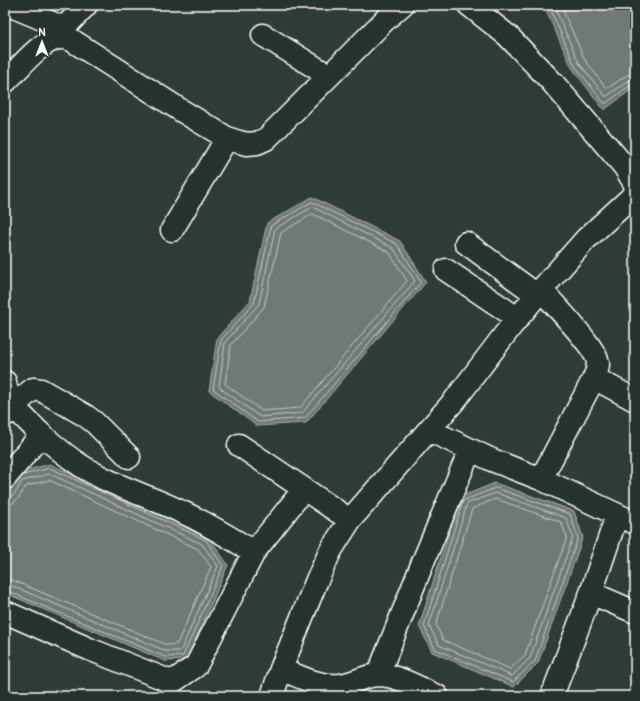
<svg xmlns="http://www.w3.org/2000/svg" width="640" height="701" font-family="Pangolin,sans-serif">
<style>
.water{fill:#707975;stroke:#a9afac}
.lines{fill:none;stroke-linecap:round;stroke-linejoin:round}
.shore{stroke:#c6c9c8;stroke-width:1}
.minor-casing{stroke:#fff;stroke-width:25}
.minor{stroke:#26332d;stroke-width:22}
</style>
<rect width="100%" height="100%" fill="#2f3b35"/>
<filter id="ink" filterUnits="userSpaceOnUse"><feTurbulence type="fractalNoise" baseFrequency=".025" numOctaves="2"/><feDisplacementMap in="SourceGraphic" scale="8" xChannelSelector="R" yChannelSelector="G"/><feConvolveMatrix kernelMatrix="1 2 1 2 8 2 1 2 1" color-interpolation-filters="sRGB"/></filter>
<g filter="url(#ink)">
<!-- water -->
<path class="water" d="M550 5H635V87L604 110 572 68 547 13Z
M312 197 400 241 426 282 306 423 257 426 209 391 217 338 250 301 267 223Z
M50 464 209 537 228 565 187 660 165 661 5 593V493L16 473Z
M495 483 574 511 583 537 538 663 514 687 432 652 419 626 460 497Z"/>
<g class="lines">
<!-- shore -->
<path class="shore" d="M553 5 552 13 575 66 604 103H606L631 85 635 84
M558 5 557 13 579 63 605 96H607L628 81 635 79
M564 5V13L585 60 606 88H608L627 75 635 73
M312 202 397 244 421 282 305 418 258 422 213 389 221 340 254 303 271 226Z
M313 207 393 248 415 281 302 413 260 417 219 387 225 342 259 304 275 229Z
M313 214 389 252 407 281 300 408 262 411 225 384 231 345 264 307 281 233Z
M496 488 570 514 578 538 535 661 513 682 435 649 424 626 463 501Z
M496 493 566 518 573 537 530 658 512 676 439 645 429 626 467 504Z
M5 499C15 498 18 488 22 481L50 474 202 544 218 566 181 650 180 651H166L10 585H5
M496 499 561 522 567 537 525 655 510 669 443 640 436 625 472 509Z
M5 505C18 504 20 495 26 486L49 480 198 549 211 567 177 644 167 645 12 580 5 579
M5 590 165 657 183 656 223 566 206 540 50 468 23 475"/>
<!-- minor casing -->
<g class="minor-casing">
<path id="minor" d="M9 5 64 28
M469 5 508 36 553 83 624 166 635 184
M263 35 329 76
M59 38 64 28 86 5
M5 82C19 69 38 43 58 38 62 37 66 39 70 39L182 111 227 138 239 142 247 144 257 143 266 139 385 20 402 5
M172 230 227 138
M466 243 537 295
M446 270 517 318
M541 290C553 303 597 349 598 363 598 368 596 374 594 378L541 479
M594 378 635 400
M5 382 9 402 5 415
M9 402C31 425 53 447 80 465 112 486 147 495 182 512 207 523 230 538 254 552
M13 406 33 389 41 390 86 416 95 423 129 457
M429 430 492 460 541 479 635 523
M239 445 350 520
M5 478 41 435
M591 593 635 612
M5 612 89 649 172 682 196 666 254 552 304 489
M281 669C300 677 320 687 340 685 354 683 366 675 379 675 400 676 419 688 437 696
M378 675 425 557 470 450
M272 696 281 669 317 580 331 550 350 520 455 400 512 325 541 290 586 239 635 194
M552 696 591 593 617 515"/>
</g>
<!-- minor -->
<use href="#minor" class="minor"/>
</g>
</g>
<!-- margin -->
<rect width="640" height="701" fill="none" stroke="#26332d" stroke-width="20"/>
<rect x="10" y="10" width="620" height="681" fill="none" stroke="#fff" stroke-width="1.5" filter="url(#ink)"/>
<!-- north arrow -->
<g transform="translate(42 42)" stroke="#26332d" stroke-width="3" paint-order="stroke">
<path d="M0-3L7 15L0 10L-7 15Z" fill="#ffffff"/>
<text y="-6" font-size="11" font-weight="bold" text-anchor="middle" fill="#ffffff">N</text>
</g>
</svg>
